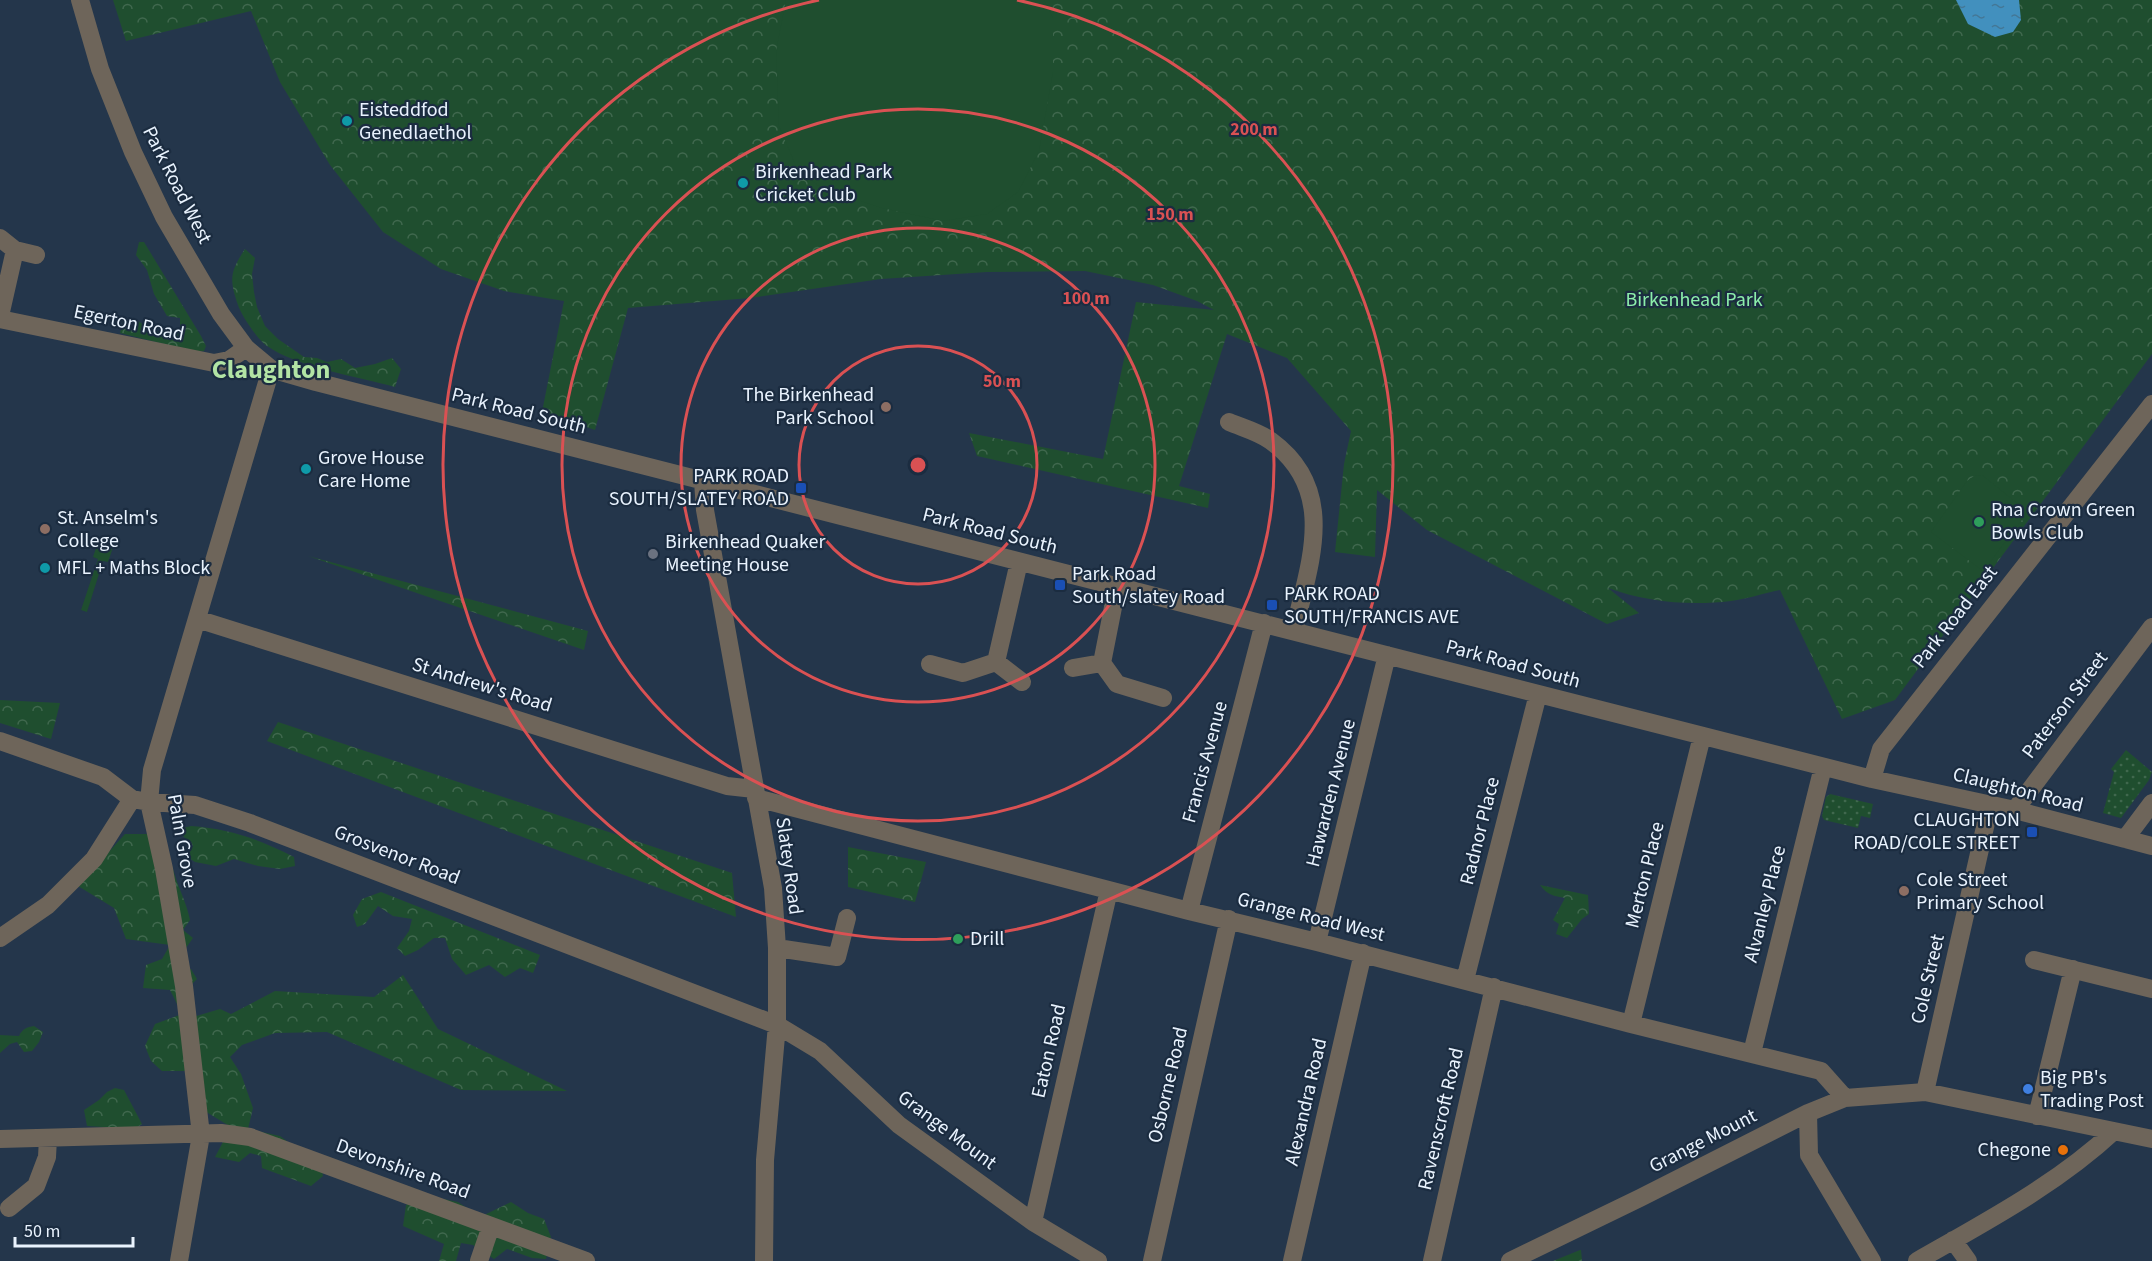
<svg xmlns="http://www.w3.org/2000/svg" width="2152" height="1261" font-family="'Source Sans 3',sans-serif">
<style>
.grass{fill:url(#grass-dots)}
.forest{fill:url(#forest-crowns)}
.pitch{fill:#1f4e2f}
.water{fill:url(#water-ripples)}
.lines{fill:none;stroke-linecap:round;stroke-linejoin:round}
.minor{stroke:#6e655a;stroke-width:18}
.ring{fill:none;stroke:#da5153;stroke-width:3}
.culture-dot{fill:#0f9aa8;stroke:#1b2c40;stroke-width:2}
.education-dot{fill:#8d6e63;stroke:#1b2c40;stroke-width:2}
.transit-dot{fill:#1a4fb4;stroke:#1b2c40;stroke-width:2}
.leisure-dot{fill:#2e9e5b;stroke:#1b2c40;stroke-width:2}
.worship-dot{fill:#6b7280;stroke:#1b2c40;stroke-width:2}
.shop-dot{fill:#3f7fe0;stroke:#1b2c40;stroke-width:2}
.food-dot{fill:#e8710a;stroke:#1b2c40;stroke-width:2}
.labels{text-anchor:middle;dominant-baseline:central;stroke-width:4.5;stroke-linejoin:round;paint-order:stroke}
.poi-label{font-size:20px;fill:#e9f3fe;stroke:#1b2c40;text-anchor:start}
.street-label{font-size:20px;fill:#e9f3fe;stroke:#1b2c40}
.park-label{font-size:20px;fill:#8ceeaa;stroke:#1b2c40}
.district-label{font-size:26px;font-weight:bold;fill:#b2e4a4;stroke:#1b2c40}
.centre{fill:#da5153;stroke:#1b2c40;stroke-width:3}
.ring-label{font-size:18px;text-anchor:middle;font-weight:bold;fill:#da5153;stroke:#1b2c40;stroke-width:4.5;stroke-linejoin:round;paint-order:stroke}
</style>
<defs>
<pattern id="grass-dots" width="8" height="8" patternUnits="userSpaceOnUse" patternTransform="scale(1.5)"><rect width="8" height="8" fill="#1f4e2f"/><path d="M2 2h.1M6 6h.1" fill="none" stroke="#40684e" stroke-width="1.8" stroke-linecap="round"/></pattern>
<pattern id="forest-crowns" width="20" height="18" patternUnits="userSpaceOnUse" patternTransform="scale(1.5)"><rect width="20" height="18" fill="#1f4e2f"/><path d="M2 6a3 3 0 1 1 6 0M12 15a3 3 0 1 1 6 0" fill="none" stroke="#40684e"/></pattern>
<pattern id="water-ripples" width="26" height="14" patternUnits="userSpaceOnUse" patternTransform="scale(1.5)"><rect width="26" height="14" fill="#4290be"/><path d="M2 4q2-2 4 0t4 0M15 11q2-2 4 0t4 0" fill="none" stroke="#437796"/></pattern>
</defs>
<rect width="100%" height="100%" fill="#24364b"/>
<!-- grass -->
<path class="grass" d="M2126 750 2152 772 2149 780 2121 818 2103 813 2114 772 2111 769Z
M1830 794 1873 804 1870 818 1861 816 1858 828 1824 820 1822 816 1826 797Z"/>
<!-- forest -->
<path class="forest" d="M113 0H2152V354L1895 700 1842 719 1780 590C1764 593 1747 599 1731 601 1690 606 1646 602 1608 588L1639 613 1607 624 1427 530 1377 490 1375 557 1335 552 1344 464 1351 431 1287 358 1227 334 1179 486 1210 494 1208 508 977 456 969 433 1103 459 1136 302 1214 310 1197 301 1153 285 1085 271 987 272 881 279 750 298 628 308 595 430 542 412 564 301 504 291 441 269 383 232 330 165 280 82 251 11 126 41Z
M139 242H144L201 336 206 346 204 351 196 352 120 333 123 321 134 318C152 331 157 335 180 329V318L167 316 154 294 147 270 136 255Z
M245 249 255 258 252 274 254 292 257 307 265 326 278 339 304 357 317 358 327 362 341 359 355 368 375 364 392 358 401 369 395 387C359 377 297 367 267 346 258 340 241 315 238 305 229 279 230 272 245 249Z
M308 556 588 631 584 650Z
M0 700 60 703 51 739 0 723Z
M278 722 732 873 736 917 267 741Z
M191 826C231 829 258 839 294 857L295 866 280 869 258 866 234 859 216 866 195 862 186 856 193 846 182 835 179 829Z
M125 834H160C168 849 171 863 176 879 181 893 187 905 190 920L183 930 193 938 183 952 184 973 191 969 197 979 190 986 193 1017 220 1009 231 1014 275 991 374 997 403 975 438 1029 567 1091 461 1090 327 1032 275 1033 242 1045 230 1057 241 1074 253 1108 248 1129 280 1136 321 1167 323 1176 311 1186 262 1168 261 1156 250 1153 239 1162 215 1157 231 1127 203 1110 188 1071H162L151 1061 145 1046 155 1024 182 1014 170 990 143 988 146 965 162 959 170 945 126 939 114 908 78 886Z
M848 847 926 862 915 902 848 887Z
M1540 885 1588 895 1589 914 1582 919 1567 938 1556 934 1559 924 1553 920 1565 898C1554 896 1547 895 1540 885Z
M381 892 540 955 533 973 520 968 505 977 489 965 466 975 452 959 445 938H434L418 950 405 956 397 948 409 931 412 919 393 916 378 906 365 924 357 927 353 915 362 899Z
M34 1026 43 1032 39 1042 32 1051 24 1052 17 1042 10 1044 0 1053V1035L19 1036C22 1029 27 1027 34 1026Z
M115 1088 124 1090 142 1124 135 1129 87 1126 84 1110 99 1100 107 1092Z
M424 1195 458 1202 480 1217 511 1202 528 1213 544 1219 551 1237 546 1259 532 1258 507 1249 494 1259 473 1245 461 1243 456 1261H439L444 1244 403 1226 406 1205Z
M1581 1250 1582 1261H1553L1580 1250Z"/>
<!-- pitch -->
<path class="pitch" d="M786 0H1044L1053 18V72L1039 151 1018 192 987 214 943 221 882 208 822 188 798 171 779 126 776 51Z
M1982 475 2028 512 1983 571 1931 532 1967 481 1974 476Z
M100 536 115 541 108 562 103 561 87 612 81 610 98 559 93 557Z"/>
<!-- water -->
<path class="water" d="M1956 0H2019L2021 20 2013 32 1995 37 1968 24Z"/>
<g class="lines">
<!-- minor -->
<path class="minor" d="M80 0 100 69 133 152 164 217 221 314 246 348 271 369 316 382 1872 779 2015 810 2152 846
M0 238 15 250 36 255
M0 316 15 250
M0 319 214 363 229 360 246 348
M1229 422C1243 428 1259 432 1271 441 1339 491 1309 564 1294 631
M703 481 705 510 773 888 777 948V1025L765 1160 764 1261
M1117 587 1102 663 1117 684 1163 698
M197 619 727 786 754 789
M996 662 1022 682
M930 664 963 673 996 662 1019 562
M1073 668 1102 663
M0 741 103 777 132 799 149 802 195 805 250 823 777 1025 820 1051 899 1125 1033 1222 1098 1261
M1872 779 1881 749 2152 404
M756 798 1189 911 1317 942 1631 1024 1821 1071 1845 1098
M2015 810 2152 627
M2125 839 2152 803
M1189 911 1264 623
M0 938 48 905 94 859 132 799
M1317 942 1387 655
M777 948 837 957 847 918
M2034 960 2152 989
M1465 980 1538 694
M1631 1024 1702 736
M1752 1053 1823 767
M1925 1092 1990 805
M1808 1113 1809 1155 1872 1261
M2037 1116 2073 969
M0 1139 221 1133 250 1137 586 1261
M9 1208 36 1186 47 1157 48 1138
M1033 1222 1109 890
M1953 1240 1968 1261
M179 1261 201 1135 184 986 164 869 149 802 152 770 271 369
M479 1261 491 1226
M1152 1261 1229 919
M1292 1261 1363 953
M1432 1261 1494 987
M1510 1261 1640 1198 1808 1113 1845 1098 1925 1092 2152 1139
M1917 1261C1985 1222 2056 1185 2114 1131"/>
</g>
<!-- distance rings -->
<g class="ring">
<circle cx="918" cy="465" r="119"/>
<circle cx="918" cy="465" r="237"/>
<circle cx="918" cy="465" r="356"/>
<path d="M1017 0A475 475 0 1 1 819 0"/>
</g>
<!-- markers -->
<g class="culture-dot">
<circle cx="347" cy="121" r="6"/>
<circle cx="743" cy="183" r="6"/>
<circle cx="306" cy="469" r="6"/>
<circle cx="45" cy="568" r="6"/>
</g>
<g class="education-dot">
<circle cx="886" cy="407" r="6"/>
<circle cx="45" cy="529" r="6"/>
<circle cx="1904" cy="891" r="6"/>
</g>
<g class="transit-dot">
<rect x="795" y="482" width="12" height="12" rx="3"/>
<rect x="1054" y="579" width="12" height="12" rx="3"/>
<rect x="1266" y="599" width="12" height="12" rx="3"/>
<rect x="2026" y="826" width="12" height="12" rx="3"/>
</g>
<g class="leisure-dot">
<circle cx="1979" cy="522" r="6"/>
<circle cx="958" cy="939" r="6"/>
</g>
<circle class="worship-dot" cx="653" cy="554" r="6"/>
<circle class="shop-dot" cx="2028" cy="1089" r="6"/>
<circle class="food-dot" cx="2063" cy="1150" r="6"/>
<g class="labels">
<!-- poi labels -->
<g class="poi-label">
<text x="359" y="110">Eisteddfod<tspan x="359" dy="23">Genedlaethol</tspan></text>
<text x="755" y="172">Birkenhead Park<tspan x="755" dy="23">Cricket Club</tspan></text>
<text x="874" y="395" text-anchor="end">The Birkenhead<tspan x="874" dy="23">Park School</tspan></text>
<text x="318" y="458">Grove House<tspan x="318" dy="23">Care Home</tspan></text>
<text x="789" y="476" text-anchor="end">PARK ROAD<tspan x="789" dy="23">SOUTH/SLATEY ROAD</tspan></text>
<text x="1991" y="510">Rna Crown Green<tspan x="1991" dy="23">Bowls Club</tspan></text>
<text x="57" y="518">St. Anselm's<tspan x="57" dy="23">College</tspan></text>
<text x="665" y="542">Birkenhead Quaker<tspan x="665" dy="23">Meeting House</tspan></text>
<text x="57" y="568">MFL + Maths Block</text>
<text x="1072" y="574">Park Road<tspan x="1072" dy="23">South/slatey Road</tspan></text>
<text x="1284" y="594">PARK ROAD<tspan x="1284" dy="23">SOUTH/FRANCIS AVE</tspan></text>
<text x="2020" y="820" text-anchor="end">CLAUGHTON<tspan x="2020" dy="23">ROAD/COLE STREET</tspan></text>
<text x="1916" y="880">Cole Street<tspan x="1916" dy="23">Primary School</tspan></text>
<text x="970" y="939">Drill</text>
<text x="2040" y="1078">Big PB's<tspan x="2040" dy="23">Trading Post</tspan></text>
<text x="2051" y="1150" text-anchor="end">Chegone</text>
</g>
<!-- street labels -->
<g class="street-label">
<text transform="translate(177 185) rotate(63)">Park Road West</text>
<text transform="translate(129 323) rotate(12)">Egerton Road</text>
<text transform="translate(519 411) rotate(14)">Park Road South</text>
<text transform="translate(990 531) rotate(14)">Park Road South</text>
<text transform="translate(1955 617) rotate(-52)">Park Road East</text>
<text transform="translate(1513 664) rotate(15)">Park Road South</text>
<text transform="translate(482 685) rotate(17)">St Andrew's Road</text>
<text transform="translate(2065 705) rotate(-53)">Paterson Street</text>
<text transform="translate(1205 762) rotate(-75)">Francis Avenue</text>
<text transform="translate(2018 790) rotate(14)">Claughton Road</text>
<text transform="translate(1331 793) rotate(-76)">Hawarden Avenue</text>
<text transform="translate(1480 831) rotate(-76)">Radnor Place</text>
<text transform="translate(182 841) rotate(80)">Palm Grove</text>
<text transform="translate(397 855) rotate(21)">Grosvenor Road</text>
<text transform="translate(789 866) rotate(82)">Slatey Road</text>
<text transform="translate(1645 875) rotate(-76)">Merton Place</text>
<text transform="translate(1765 904) rotate(-76)">Alvanley Place</text>
<text transform="translate(1311 917) rotate(14)">Grange Road West</text>
<text transform="translate(1928 979) rotate(-77)">Cole Street</text>
<text transform="translate(1049 1051) rotate(-77)">Eaton Road</text>
<text transform="translate(1168 1085) rotate(-77)">Osborne Road</text>
<text transform="translate(1306 1102) rotate(-77)">Alexandra Road</text>
<text transform="translate(1441 1119) rotate(-77)">Ravenscroft Road</text>
<text transform="translate(947 1130) rotate(37)">Grange Mount</text>
<text transform="translate(1703 1141) rotate(-27)">Grange Mount</text>
<text transform="translate(403 1169) rotate(20)">Devonshire Road</text>
</g>
<!-- park labels -->
<g class="park-label">
<text x="1694" y="300">Birkenhead Park</text>
</g>
<!-- district labels -->
<g class="district-label">
<text x="271" y="369">Claughton</text>
</g>
</g>
<circle cx="918" cy="465" r="9" class="centre"/>
<g class="ring-label">
<text x="1254" y="135">200 m</text>
<text x="1170" y="220">150 m</text>
<text x="1086" y="304">100 m</text>
<text x="1002" y="387">50 m</text>
</g>
<!-- scale -->
<path d="M15 1237v9h118v-9" fill="none" stroke="#e9f3fe" stroke-width="3"/>
<text x="24" y="1237" font-size="18" fill="#e9f3fe" stroke="#1b2c40" stroke-width="4.5" paint-order="stroke">50 m</text>
</svg>
